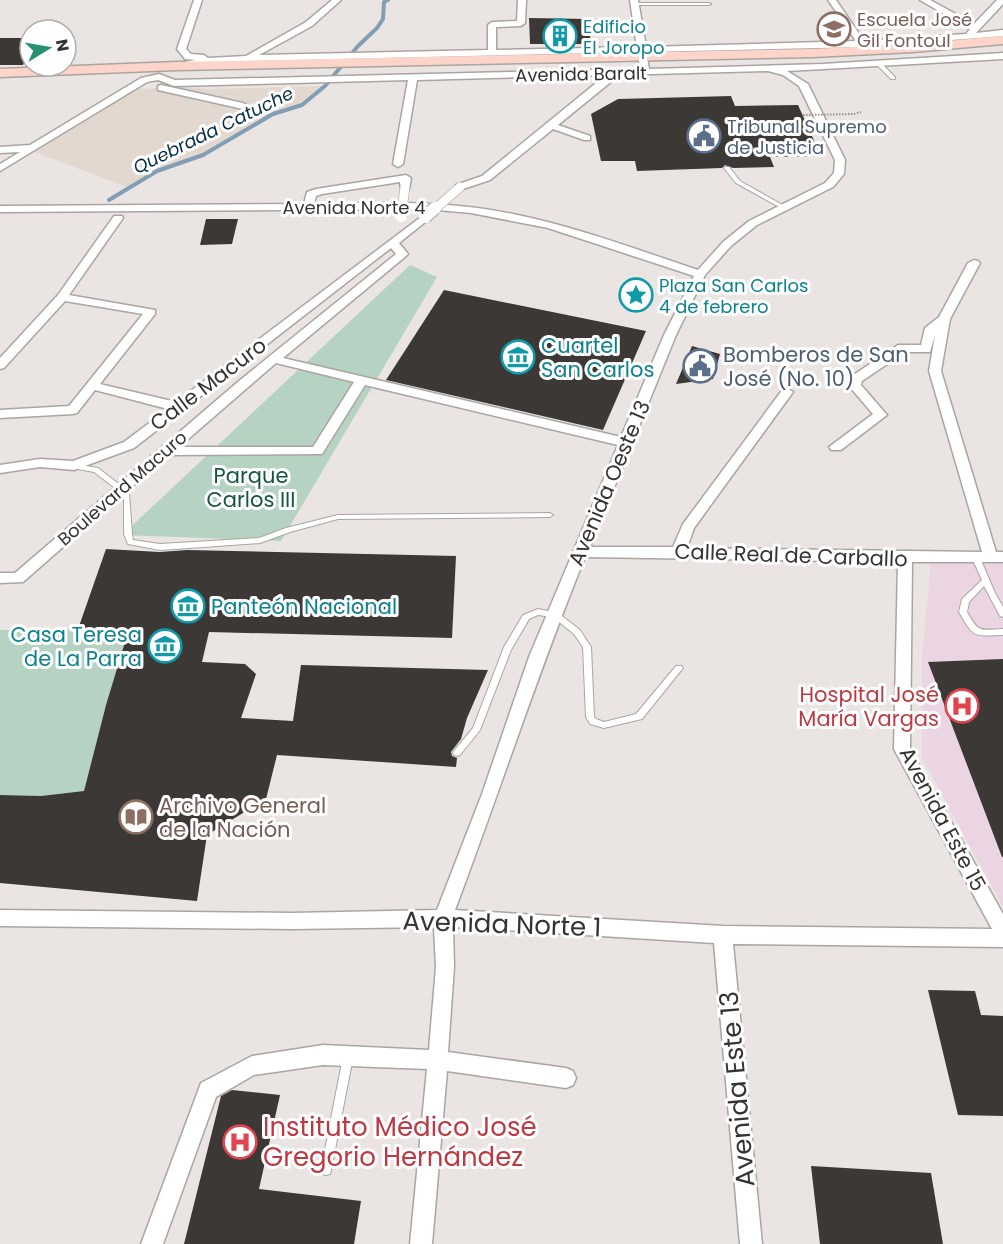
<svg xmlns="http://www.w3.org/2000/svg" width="1003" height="1244" font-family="Poppins,sans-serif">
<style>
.built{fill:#e3d8cf}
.medical{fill:#ebd5e3}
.green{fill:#b6d2c3}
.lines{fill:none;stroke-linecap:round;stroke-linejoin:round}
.stream{stroke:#829eb5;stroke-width:4}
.building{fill:#3b3835}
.lane-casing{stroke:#aaa5a1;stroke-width:2}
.street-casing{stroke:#aaa5a1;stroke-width:3}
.secondary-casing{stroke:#aaa5a1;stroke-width:3}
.path{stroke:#979391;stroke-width:2;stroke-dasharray:1.5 1.5;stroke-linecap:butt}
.lane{fill:#fff;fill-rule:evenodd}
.street{fill:#fff;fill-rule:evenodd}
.secondary{fill:#fcd4ca;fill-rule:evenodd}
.street-bridge-far1-casing{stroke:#aaa5a1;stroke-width:10;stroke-linecap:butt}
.street-bridge-casing{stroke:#aaa5a1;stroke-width:14;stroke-linecap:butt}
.path-bridge{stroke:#979391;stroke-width:2;stroke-dasharray:1.5 1.5;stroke-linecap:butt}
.street-bridge-far1{stroke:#fff;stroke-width:9}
.street-bridge{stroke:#fff;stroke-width:12}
.labels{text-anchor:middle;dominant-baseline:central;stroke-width:6;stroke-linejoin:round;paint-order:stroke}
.far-education-label{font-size:18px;fill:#785e54;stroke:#fff;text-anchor:start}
.far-culture-label{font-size:18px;fill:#0d838f;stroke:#fff;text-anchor:start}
.far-street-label{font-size:18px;fill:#363432;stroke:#fff}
.far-service-label{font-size:18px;fill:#4e5e75;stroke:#fff;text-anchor:start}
.far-water-label{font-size:18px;font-style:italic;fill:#082e47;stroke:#fff}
.culture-label{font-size:21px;fill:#0d838f;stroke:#fff;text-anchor:start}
.service-label{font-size:21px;fill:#4e5e75;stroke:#fff;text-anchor:start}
.street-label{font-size:21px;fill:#363432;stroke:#fff}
.park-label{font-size:21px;fill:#17563e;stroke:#fff}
.health-label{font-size:21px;fill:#be3a42;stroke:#fff;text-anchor:end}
.education-label{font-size:21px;fill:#785e54;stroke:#fff;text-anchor:start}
.near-street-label{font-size:26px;fill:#363432;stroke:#fff}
.near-health-label{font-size:26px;fill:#be3a42;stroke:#fff;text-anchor:start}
</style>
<rect width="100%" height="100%" fill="#eae5e2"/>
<!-- built -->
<path class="built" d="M170 86 210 89 325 86 302 105 273 114 213 150 164 169 127 187 32 151 136 88 148 89Z"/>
<!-- medical -->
<path class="medical" d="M1003 562V907L922 758V654L931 563Z"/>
<!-- green -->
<path class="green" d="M410 265 437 277 281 541 122 535Z
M78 629 128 632 105 709 84 791 41 796 0 795V630Z"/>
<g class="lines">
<!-- stream -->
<path class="stream" d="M109 200 157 171 203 155 273 114 302 105 325 86 358 46 377 28 383 19 384 2 388 0"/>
</g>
<!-- building -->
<path class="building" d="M529 18 588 19 591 44H530Z
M0 38H30V52L23 65H0Z
M731 96 735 106 798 105 821 156 770 157 774 167 733 168 725 165 722 168 637 171 635 161H601L591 114 618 99Z
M206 219H238L232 244 200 245Z
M444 290 646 331 603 430 386 380Z
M692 346 720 354 713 379 676 384Z
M106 549 160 552 187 550 456 556 452 638 209 632 202 662 245 664 256 674 241 718 293 721 301 665 488 670 467 718 461 739 451 752 452 756 457 758 456 767 277 755 266 799 207 835 197 901 0 883V795L41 796 84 791 106 705 128 632 78 629Z
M1003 659V857H1002L928 662Z
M928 990 975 991 981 1015 1003 1016V1116L958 1115Z
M232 1090 280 1095 259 1189 361 1201 354 1244H184L221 1096Z
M811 1166 931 1173 943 1244H820Z"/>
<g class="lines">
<!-- lane casing -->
<g class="lane-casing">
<path id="lane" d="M633 3H709L711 4 709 5H634L632 4Z
M877 63H881L895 77V79H891L877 65Z
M725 167H729L740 181 788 208 783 209 736 183 724 168Z
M72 464H74L98 468 129 492 132 534 133 540 160 544 259 538 286 528 338 515 550 513 553 515 550 517 338 519 290 532 260 543 160 550 128 544 124 534V495L94 472 72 468 71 466Z
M976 555 980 558 995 593 1003 607V617L1000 616 984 586 969 602 967 612C979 633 979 630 1003 629V635C973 636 974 638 959 612L962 599 982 580 972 558Z
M538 609 558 613 580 630 591 647 594 717 596 719 604 722 636 714 676 666H682L683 668 642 719 604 728 590 724 586 717 583 647 574 634 553 617 538 615 529 619 511 650 480 730 460 755 457 756 454 755 453 753 454 751 473 728 504 647 523 615Z
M348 1052 351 1054 353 1057 331 1170 330 1174 326 1175 322 1174 321 1170 343 1057 345 1054Z"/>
</g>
<!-- street casing -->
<g class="street-casing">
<path id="street" d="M194 0H202L186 49 191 54 204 55 208 58 246 56 306 22 332 0H341L312 26 259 55 488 50V25L492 22 517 21 518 0H526L525 23 521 26 496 27V50L637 47 630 0H638L646 47 856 41 828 0H836L864 41 966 34 970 29 920 0H930L974 24 997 0H1003V4L976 33 1003 30V36L862 47 646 52 649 69 823 64 1003 53V59L787 71 808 84 845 160 844 174 833 187 757 225 731 246 705 275 676 335 590 547H673L683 524 783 389 787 388 793 392 694 528 687 548 982 552 929 371 935 335 930 352H905L862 381 861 385 887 415 841 450H831L829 447 873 414 849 386 852 376 898 345H921L925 328 939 317 968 263 974 260 978 261 980 263 950 319 941 371 996 552H1003V562H912L910 749 1003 914V947L733 944 762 1244H740L714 943 453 927 454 967 448 1052 566 1068 573 1071 576 1078 573 1085 566 1088 447 1071 432 1244H410L427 1069 323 1065 254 1075 216 1097 163 1244H141L201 1083 252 1056 323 1045 429 1050 436 967 434 927 292 929 0 926V910L292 913 437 910 482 794 529 657 618 445 365 385 322 454 168 455 23 582 0 583V573H15L239 381 396 254 391 248 134 448 74 470 40 467 0 473V465L40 459 73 461 124 442 168 409 95 390 77 413 73 414 0 418V410L69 406 143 314 65 301 4 368 0 369V358L58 295 114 216H122L123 218 69 295 155 310V314L100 384 176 402 425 214 429 215V219L399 243 408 254 406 256 283 358 621 437 664 335 694 276 548 228 471 213 426 209 0 212V206L304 204 307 192 316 189 406 175 411 178 409 189H401L400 182 322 194 316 196 314 204C366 203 418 201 469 207 548 216 623 245 698 270L723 242 749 221 825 183 834 173 835 160 799 86 783 75 768 71 616 75 612 81 558 125 590 136V140H584L553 129 490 180 460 190 456 189V185L482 176 606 75 417 80 403 164 398 167 393 164 408 80 174 86 158 80 147 82 0 171V164L20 152 0 153V147L30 145 141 78 159 74 175 80 640 69 638 52 249 61 188 67 185 66V62L195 60 185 59 177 49ZM276 363 354 382 313 447H179ZM585 557 898 562 894 749 992 929 723 926 455 910C499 793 538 673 585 557Z
M161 85 243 103 248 106 243 109 158 90V86Z"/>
</g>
<!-- secondary casing -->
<g class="secondary-casing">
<path id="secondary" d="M1003 36V44L913 52 813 57 177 70 0 77V69L177 62 813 49 913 44Z"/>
</g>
<!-- path -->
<path class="path" d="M854 114 861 112"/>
<!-- lane -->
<use href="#lane" class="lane"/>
<!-- street -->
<use href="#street" class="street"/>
<!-- secondary -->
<use href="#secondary" class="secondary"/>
<!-- street-bridge-far1 casing -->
<g class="street-bridge-far1-casing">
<path id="street-bridge-far1" d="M402 210 405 187
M434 210 460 187"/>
</g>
<!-- street-bridge casing -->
<g class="street-bridge-casing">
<path id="street-bridge" d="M401 216 402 208
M425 217 435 208"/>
</g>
<!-- path-bridge -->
<path class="path-bridge" d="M803 115 854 114"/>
<!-- street-bridge-far1 -->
<use href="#street-bridge-far1" class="street-bridge-far1"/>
<!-- street-bridge -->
<use href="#street-bridge" class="street-bridge"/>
</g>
<!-- icons -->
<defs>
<g id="school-ring" transform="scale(1.725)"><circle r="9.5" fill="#fff" stroke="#8d6e63" stroke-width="1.5"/><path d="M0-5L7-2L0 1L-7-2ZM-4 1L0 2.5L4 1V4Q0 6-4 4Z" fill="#8d6e63"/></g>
<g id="building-ring" transform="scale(1.725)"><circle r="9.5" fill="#fff" stroke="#0f9aa8" stroke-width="1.5"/><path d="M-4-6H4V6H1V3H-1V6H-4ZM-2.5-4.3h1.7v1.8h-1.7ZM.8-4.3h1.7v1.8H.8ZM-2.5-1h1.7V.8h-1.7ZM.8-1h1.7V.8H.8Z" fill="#0f9aa8"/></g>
<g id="civic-ring" transform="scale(1.725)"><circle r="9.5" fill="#fff" stroke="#5c6f8a" stroke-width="1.5"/><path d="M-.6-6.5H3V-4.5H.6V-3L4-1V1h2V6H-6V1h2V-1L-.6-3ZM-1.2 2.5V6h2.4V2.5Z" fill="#5c6f8a"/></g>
<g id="sight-ring" transform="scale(1.725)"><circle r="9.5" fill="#fff" stroke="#0f9aa8" stroke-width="1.5"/><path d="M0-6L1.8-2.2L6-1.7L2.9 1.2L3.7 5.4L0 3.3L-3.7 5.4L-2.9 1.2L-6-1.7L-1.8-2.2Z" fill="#0f9aa8"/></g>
<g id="museum-ring" transform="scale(1.725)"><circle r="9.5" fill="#fff" stroke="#0f9aa8" stroke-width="1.5"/><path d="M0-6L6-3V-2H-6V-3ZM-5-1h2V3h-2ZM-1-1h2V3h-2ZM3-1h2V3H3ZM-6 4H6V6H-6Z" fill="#0f9aa8"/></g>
<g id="hospital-ring" transform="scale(1.725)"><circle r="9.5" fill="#fff" stroke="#e0444e" stroke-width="1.5"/><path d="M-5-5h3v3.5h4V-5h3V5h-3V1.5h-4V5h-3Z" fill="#e0444e"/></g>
<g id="library-ring" transform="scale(1.725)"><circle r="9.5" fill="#fff" stroke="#8d6e63" stroke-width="1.5"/><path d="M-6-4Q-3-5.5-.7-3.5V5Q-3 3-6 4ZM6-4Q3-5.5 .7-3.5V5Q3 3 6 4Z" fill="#8d6e63"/></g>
</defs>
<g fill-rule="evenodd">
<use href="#school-ring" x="834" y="29"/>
<use href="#building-ring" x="560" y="36"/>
<use href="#civic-ring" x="704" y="136"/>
<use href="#sight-ring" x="636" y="295"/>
<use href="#museum-ring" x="518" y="357"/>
<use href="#civic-ring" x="700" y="366"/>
<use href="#museum-ring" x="188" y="606"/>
<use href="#museum-ring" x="165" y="646"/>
<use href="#hospital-ring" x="962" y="706"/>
<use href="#library-ring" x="136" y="817"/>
<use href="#hospital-ring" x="240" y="1142"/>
</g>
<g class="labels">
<!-- far-education labels -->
<g class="far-education-label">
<text x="857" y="19">Escuela José<tspan x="857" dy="21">Gil Fontoul</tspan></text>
</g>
<!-- far-culture labels -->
<g class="far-culture-label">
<text x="583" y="26">Edificio<tspan x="583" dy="21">El Joropo</tspan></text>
<text x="659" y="285">Plaza San Carlos<tspan x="659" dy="21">4 de febrero</tspan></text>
</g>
<!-- far-street labels -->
<g class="far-street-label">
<text transform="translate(581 74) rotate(-1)">Avenida Baralt</text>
<text x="354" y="207">Avenida Norte 4</text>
<text transform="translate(122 488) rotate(-41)">Boulevard Macuro</text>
</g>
<!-- far-service labels -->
<g class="far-service-label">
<text x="727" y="126">Tribunal Supremo<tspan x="727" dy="21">de Justicia</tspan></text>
</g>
<!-- far-water labels -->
<g class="far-water-label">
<text transform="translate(213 130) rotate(-26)">Quebrada Catuche</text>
</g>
<!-- culture labels -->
<g class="culture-label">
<text x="541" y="345">Cuartel<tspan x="541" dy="24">San Carlos</tspan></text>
<text x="211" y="606">Panteón Nacional</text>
<text x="142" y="634" text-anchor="end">Casa Teresa<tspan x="142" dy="24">de La Parra</tspan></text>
</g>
<!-- service labels -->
<g class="service-label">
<text x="723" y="354">Bomberos de San<tspan x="723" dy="24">José (No. 10)</tspan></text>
</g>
<!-- street labels -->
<g class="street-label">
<text transform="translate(208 384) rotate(-37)">Calle Macuro</text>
<text transform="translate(609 483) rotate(-67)">Avenida Oeste 13</text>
<text transform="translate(791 555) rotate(2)">Calle Real de Carballo</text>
<text transform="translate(943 819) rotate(62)">Avenida Este 15</text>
</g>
<!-- park labels -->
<g class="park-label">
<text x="251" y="475">Parque<tspan x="251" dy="24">Carlos III</tspan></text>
</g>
<!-- health labels -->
<g class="health-label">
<text x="939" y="694">Hospital José<tspan x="939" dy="24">María Vargas</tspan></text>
</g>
<!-- education labels -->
<g class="education-label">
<text x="159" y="805">Archivo General<tspan x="159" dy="24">de la Nación</tspan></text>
</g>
<!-- near-street labels -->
<g class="near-street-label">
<text transform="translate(502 924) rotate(2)">Avenida Norte 1</text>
<text transform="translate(737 1089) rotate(-95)">Avenida Este 13</text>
</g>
<!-- near-health labels -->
<g class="near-health-label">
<text x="263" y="1127">Instituto Médico José<tspan x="263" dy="30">Gregorio Hernández</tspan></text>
</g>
</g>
<!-- north arrow -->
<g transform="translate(48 48) rotate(79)"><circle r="28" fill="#ffffff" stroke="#afaead" stroke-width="1.5"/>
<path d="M0-4.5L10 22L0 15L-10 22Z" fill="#259170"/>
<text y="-9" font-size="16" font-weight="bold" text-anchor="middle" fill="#363432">N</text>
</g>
</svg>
